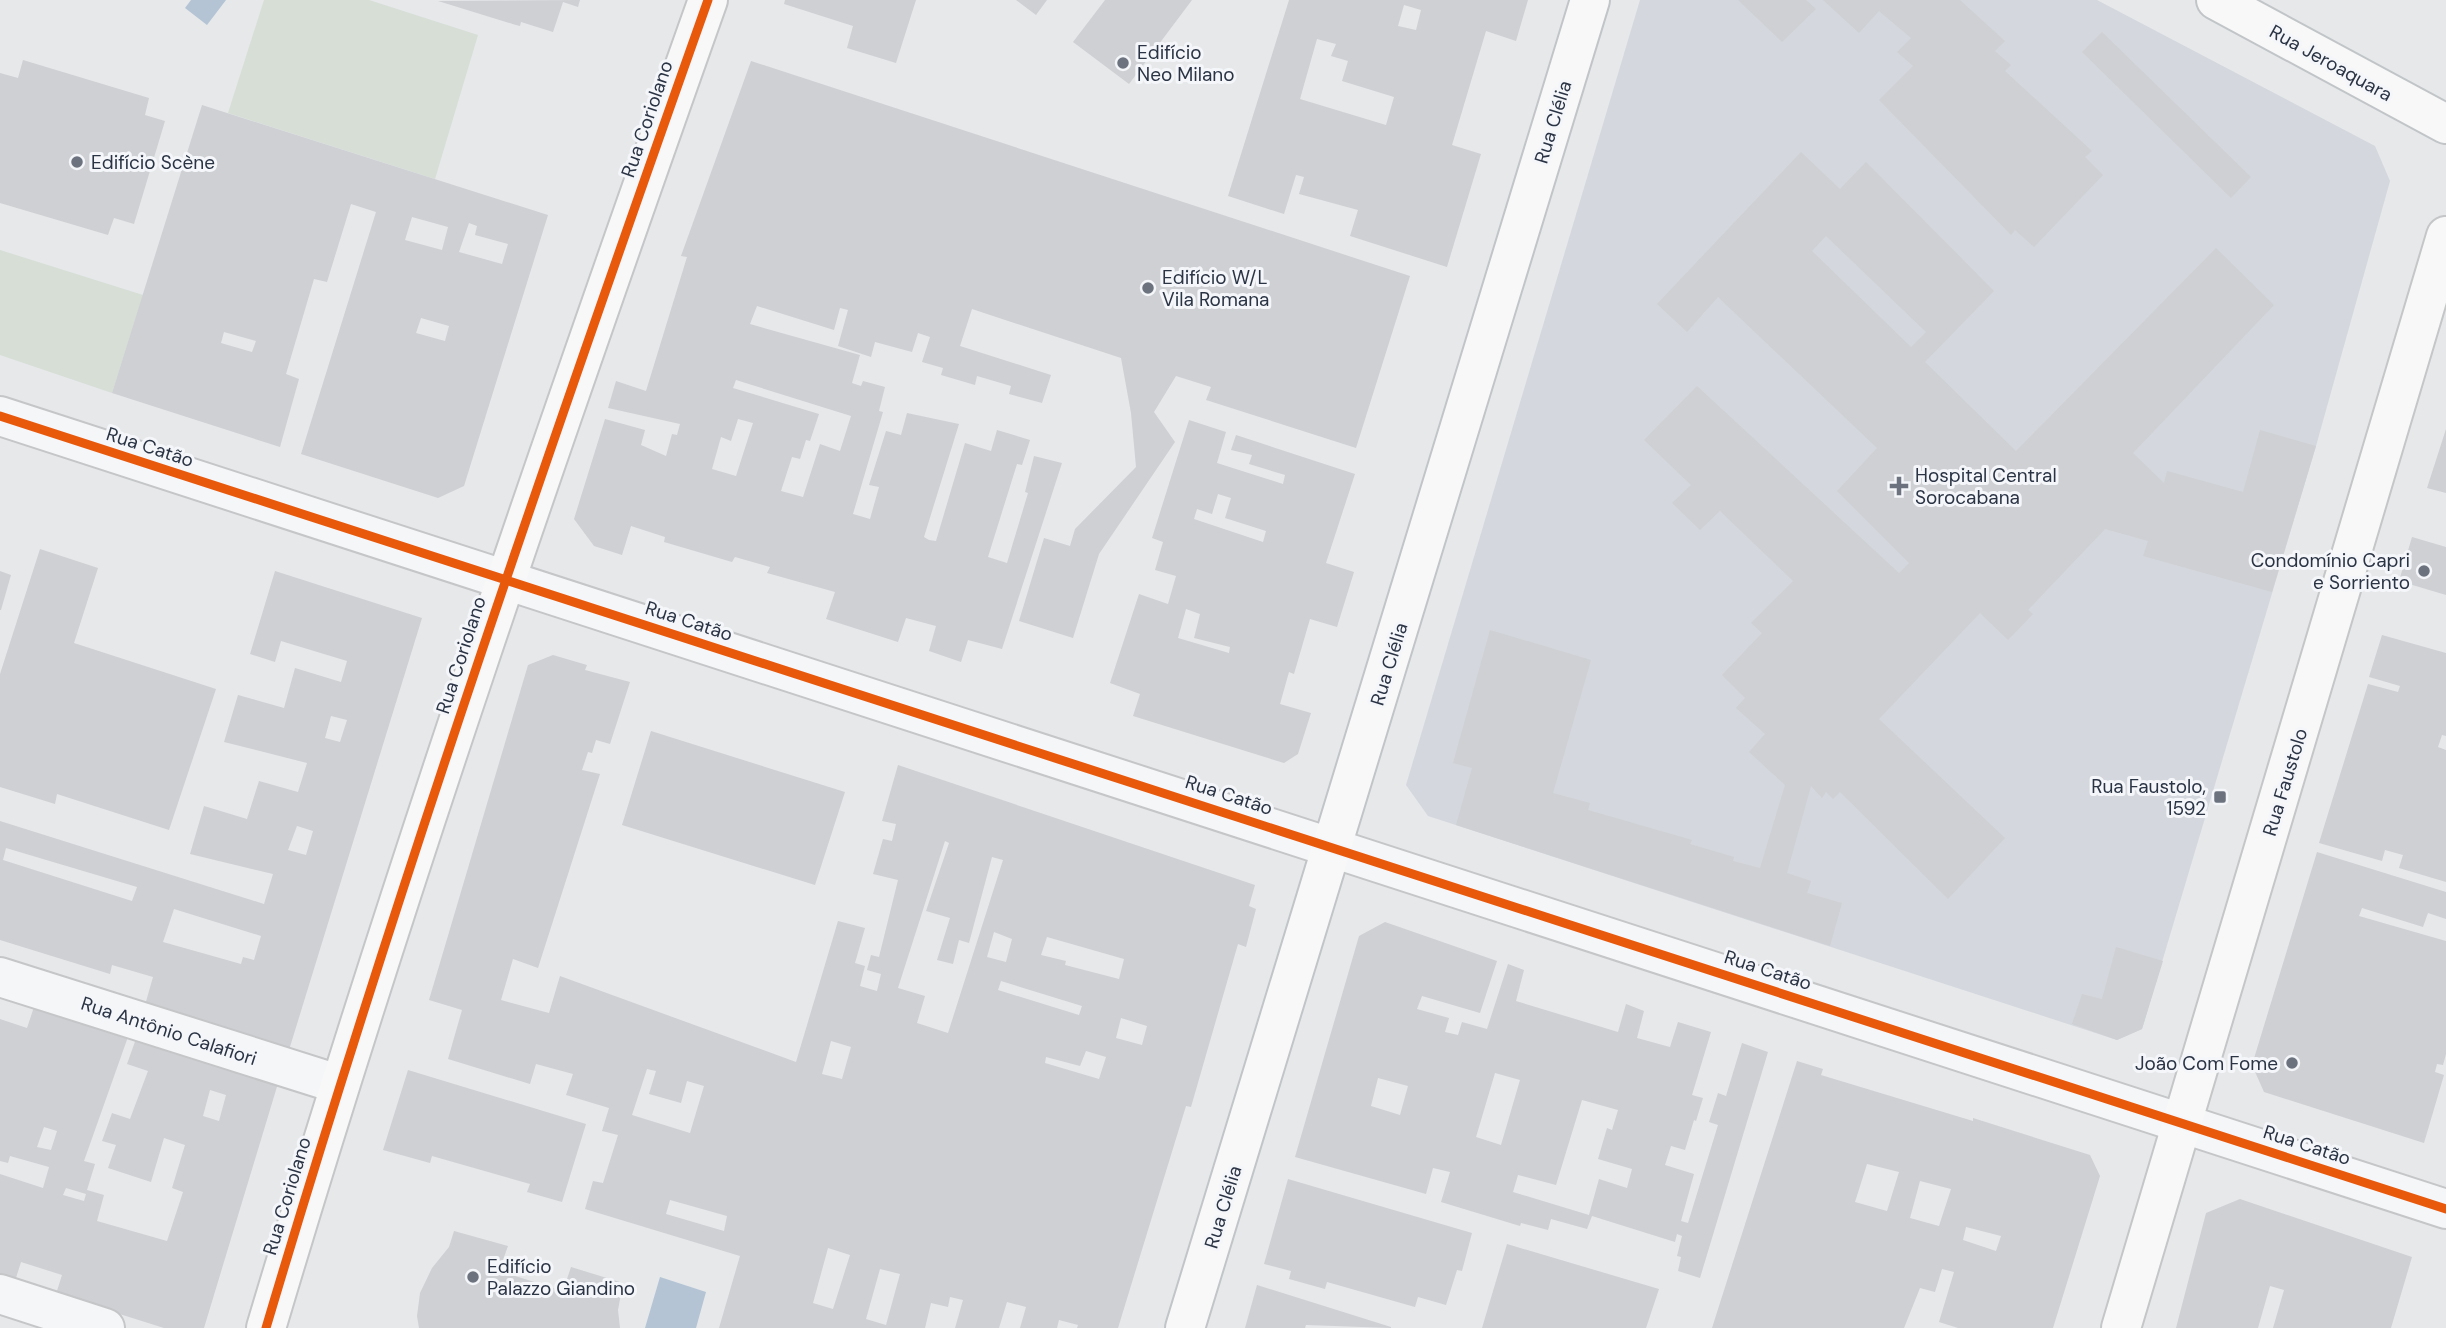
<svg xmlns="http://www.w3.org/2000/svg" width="2446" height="1328" font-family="'DM Sans',sans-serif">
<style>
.built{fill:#d4d7dd}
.green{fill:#d6ded6}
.water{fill:#b4c4d5}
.building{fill:#ced0d3;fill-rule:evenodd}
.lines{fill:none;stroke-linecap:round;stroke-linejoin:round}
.street-casing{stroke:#c4c6c8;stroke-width:42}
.secondary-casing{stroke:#c4c6c8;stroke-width:42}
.primary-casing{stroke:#c2c5c8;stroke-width:42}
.street{stroke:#f5f6f7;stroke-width:38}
.secondary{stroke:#f8f8f8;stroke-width:38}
.primary{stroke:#f8f8f8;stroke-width:38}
.cycleway-casing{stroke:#f4f6f9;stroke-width:13}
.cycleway{stroke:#e8590c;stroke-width:9}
.poi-dot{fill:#6c737f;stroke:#f4f6f9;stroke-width:2.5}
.labels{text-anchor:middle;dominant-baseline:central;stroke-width:6;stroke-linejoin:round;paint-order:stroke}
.poi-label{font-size:19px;fill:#2b3445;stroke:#f4f6f9;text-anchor:start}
.street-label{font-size:19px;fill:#2b3445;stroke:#f4f6f9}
</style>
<rect width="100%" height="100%" fill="#e6e8ea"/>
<!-- built -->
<path class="built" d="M1640 0H2097L2375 146 2390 181 2316 446 2142 1029 2117 1040 1428 816 1406 785Z"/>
<!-- green -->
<path class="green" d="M264 0H369L478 35 435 179 228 113Z
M0 250 143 295 112 393 0 355Z"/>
<!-- water -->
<path class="water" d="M191 0H226L207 25 185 8Z
M660 1277 706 1292 696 1328H645Z"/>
<!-- building -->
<path class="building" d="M580 0 578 7 563 2 553 32 521 22 520 26 516 25 438 1Z
M785 0H916L896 63 847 48 853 26 784 4Z
M1016 0H1047L1036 15Z
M1105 0H1192L1129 84 1073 42Z
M1289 0H1528L1516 41 1486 31 1452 145 1481 154 1447 267 1350 236 1358 210 1299 194 1304 177 1296 175 1284 214 1228 196ZM1404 5 1421 10 1416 30 1398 26ZM1317 39 1336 44 1331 56 1348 61 1342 81 1394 97 1386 125 1300 99Z
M1738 0H1806L1816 9 1782 42Z
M1823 0H1960L2005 41 1995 51 2011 65 2005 71 2092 151 2085 157 2103 175 2034 247 2015 230 2011 235 1879 100 1913 66 1897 52 1911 38 1879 11 1859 33Z
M2102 32 2251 177 2231 198 2082 52Z
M23 60 149 98 145 115 165 121 134 224 114 218 108 235 0 203V73L18 78Z
M751 61 1410 276 1356 448 1206 400 1211 387 1176 376 1154 412 1175 442 1099 554 1073 638 1019 621 1044 538 1070 546 1075 529 1136 467 1131 413 1121 358 972 309 960 346 1051 375 1042 403 1009 394 1011 386 977 376 975 385 941 375 943 368 922 362 930 337 918 333 912 352 875 342 871 357 838 346 848 310 840 308 834 330 757 306 750 324 860 355 852 383 861 386 863 381 885 387 879 411 883 412 853 514 870 519 879 487 869 485 886 431 901 435 907 413 959 424 924 537 929 540 936 541 965 443 991 451 997 430 1030 440 1022 465 1017 464 988 557 1007 563 1028 493 1025 492 1034 456 1062 463 1002 649 968 640 961 662 929 651 936 626 906 618 898 642 826 619 835 592 767 573 770 567 735 557 732 562 664 542 665 537 631 526 622 555 594 546 574 519 605 419 645 430 641 445 666 456 672 434 677 435 680 424 608 408 616 381 646 391 687 257 681 256ZM736 380 851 416 840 451 820 444 803 497 781 491 792 457 800 459 806 440 810 441 819 414 733 388ZM738 419 753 423 736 476 712 469 721 437 731 441Z
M202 105 548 215 464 486 438 498 301 454 376 212 351 204 327 282 314 279 286 374 299 379 280 447 112 393ZM412 217 448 227 442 250 405 240ZM469 223 477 226 475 235 508 244 502 264 459 252ZM421 318 449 326 445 341 416 333ZM224 332 256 341 252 352 221 343Z
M1801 152 1840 189 1866 162 1994 291 1925 362 2016 451 2216 248 2274 305 2133 453 2164 483 2167 471 2243 492 2260 430 2316 446 2272 592 2143 556 2148 541 2105 529 2028 610 2033 614 2008 640 1980 613 1879 719 2005 838 1948 899 1840 792 1833 799 1826 792 1822 798 1811 786 1787 873 1811 881 1807 893 1842 903 1830 946 1456 825 1472 768 1453 763 1490 630 1591 660 1553 793 1590 803 1588 810 1692 840 1690 844 1734 857 1733 861 1760 868 1785 785 1749 752 1765 734 1736 708 1745 698 1722 675 1762 633 1751 623 1793 581 1720 511 1700 530 1672 503 1691 485 1644 440 1697 386 1899 573 1909 563 1837 491 1877 448 1718 297 1687 332 1657 304ZM1826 236 1926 332 1911 347 1812 251Z
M1189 420 1226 432 1217 463 1283 484 1285 475 1249 464 1252 455 1231 450 1236 435 1355 474 1326 563 1354 572 1337 627 1310 619 1294 674 1289 672 1280 704 1311 713 1298 754 1284 763 1133 716 1140 694 1110 683 1139 594 1168 604 1176 576 1155 570 1163 542 1152 538ZM1218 494 1231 498 1225 518 1266 531 1263 542 1194 519 1197 509 1212 514ZM1186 609 1200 614 1194 638 1230 647 1229 653 1178 638Z
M2446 429V493L2427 488Z
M2412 537 2446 547V595L2399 581Z
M40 549 98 568 74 643 216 689 169 830 57 794 55 804 0 787V674Z
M0 571 11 575 1 610H0Z
M275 571 422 618 289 1050 145 1005 153 977 112 965 110 974 0 940V821L264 904 273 874 190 854 204 806 247 819 259 781 298 792 307 763 224 742 238 695 284 708 295 668 341 682 347 661 281 641 275 662 250 654ZM331 716 347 720 340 742 325 738ZM297 826 313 831 306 855 288 850ZM6 848 137 887 132 901 3 860ZM174 909 261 936 254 960 243 957 241 964 163 942Z
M2382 635 2446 653V736L2442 735 2438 747 2446 750V882L2399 868 2403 855 2385 850 2382 861 2319 843 2368 684 2398 692 2400 686 2369 677Z
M553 655 587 665 585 670 630 682 610 744 596 740 592 753 588 752 582 770 600 774 538 968 513 959 501 1000 549 1013 560 976 796 1062 838 921 865 928 855 963 865 966 860 986 877 991 881 974 867 970 871 955 879 957 898 880 873 874 883 839 892 841 896 824 882 821 898 765 1255 885 1249 906 1256 909 1246 947 1238 944 1191 1107 1186 1106 1118 1328H1077L1078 1325 1059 1320 1057 1328H1020L1026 1307 1007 1302 999 1328H955L963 1300 950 1297 948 1307 931 1303 925 1328H719L740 1256 585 1209 593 1181 603 1183 618 1135 602 1131 609 1108 566 1095 573 1074 536 1064 530 1084 448 1059 462 1010 429 1000 528 665ZM945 841 949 843 926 911 950 918 937 960 953 964 959 940 969 943 992 857 1003 860 948 1033 917 1023 925 996 898 988ZM994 932 1012 939 1006 962 987 957ZM1047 937 1124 959 1119 979 1065 965 1066 961 1041 955ZM1001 981 1082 1006 1079 1015 998 990ZM1121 1018 1147 1026 1142 1045 1116 1038ZM831 1041 851 1047 842 1079 822 1074ZM1086 1051 1106 1057 1099 1079 1045 1063 1046 1057 1080 1066ZM647 1069 656 1071 649 1094 681 1103 687 1081 704 1086 690 1133 632 1115ZM670 1200 727 1216 724 1231 666 1214ZM828 1248 850 1255 833 1309 813 1303ZM880 1269 900 1274 886 1325 866 1319Z
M651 731 845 792 815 885 622 825Z
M2317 852 2446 892V919L2428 913 2423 927 2362 908 2359 916 2446 941V1054L2443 1065 2437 1064 2435 1072 2444 1075 2424 1143 2264 1092 2252 1065Z
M1385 922 1497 961 1480 1013 1422 996 1417 1009 1449 1018 1445 1032 1458 1035 1462 1022 1487 1029 1508 964 1524 970 1516 1001 1618 1032 1626 1004 1644 1011 1637 1038 1670 1047 1678 1022 1711 1032 1692 1095 1703 1098 1696 1121 1694 1120 1685 1150 1671 1146 1665 1165 1694 1174 1681 1221 1688 1223 1718 1125 1709 1122 1718 1093 1726 1096 1742 1043 1768 1052 1700 1278 1678 1271 1681 1257 1677 1256 1682 1236 1677 1234 1675 1242 1592 1216 1587 1229 1551 1219 1548 1230 1521 1223 1520 1226 1441 1202 1450 1172 1433 1168 1426 1194 1295 1157 1359 936ZM1495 1073 1520 1080 1501 1145 1476 1137ZM1378 1078 1408 1086 1400 1115 1371 1106ZM1582 1100 1618 1110 1612 1130 1607 1128 1598 1159 1632 1169 1627 1188 1599 1179 1589 1215 1513 1192 1518 1175 1556 1185Z
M2116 947 2163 961 2142 1029 2117 1040 2072 1024 2082 994 2102 999Z
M35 1004 129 1034 84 1161 95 1164 87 1190 104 1195 97 1221 167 1241 183 1192 172 1188 185 1145 164 1138 151 1182 108 1168 116 1145 102 1141 112 1113 130 1119 148 1071 127 1064 137 1036 279 1080 204 1328H164L56 1294 62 1275 21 1262 15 1281 0 1276V1174L43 1188 49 1167 10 1156 8 1163 0 1161V1019L27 1028ZM210 1090 226 1095 219 1121 203 1116ZM44 1127 57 1131 51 1150 37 1147ZM66 1188 86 1194 84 1201 63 1195Z
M1797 1061 1823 1069 1821 1075 1973 1121V1118L2090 1155 2100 1176 2053 1328H1958L1939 1322 1954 1272 1942 1269 1935 1292 1920 1288 1904 1328H1712ZM1867 1164 1899 1172 1887 1211 1855 1202ZM1920 1181 1951 1189 1939 1226 1910 1218ZM1966 1227 2001 1236 1996 1251 1963 1240Z
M408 1070 586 1124 562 1202 527 1192 530 1184 432 1156 430 1163 383 1150Z
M1288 1179 1472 1233 1462 1271 1457 1270 1446 1305 1418 1297 1415 1307 1327 1282 1325 1289 1289 1279 1291 1271 1264 1264Z
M2240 1199 2412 1257 2391 1328H2273L2284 1290 2270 1286 2258 1328H2176L2206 1213Z
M454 1231 508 1246 499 1271 563 1291 571 1267 623 1283 618 1310 620 1328H419L417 1316 420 1293 432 1268 449 1247Z
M1507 1244 1659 1289 1646 1328H1482Z
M1257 1285 1391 1327V1328L1306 1325 1305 1328H1245Z"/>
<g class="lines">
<!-- street casing -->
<g class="street-casing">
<path id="street" d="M0 416 2446 1209
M0 977 338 1084
M0 1294 105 1328"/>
</g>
<!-- secondary casing -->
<g class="secondary-casing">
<path id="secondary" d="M266 1328C399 881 552 440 708 0
M2121 1328 2446 236"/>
</g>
<!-- primary casing -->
<g class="primary-casing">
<path id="primary" d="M2216 0 2446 124
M1185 1328 1590 0"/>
</g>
<!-- street -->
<use href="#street" class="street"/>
<!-- secondary -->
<use href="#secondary" class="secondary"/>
<!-- primary -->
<use href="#primary" class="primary"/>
<!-- cycleway casing -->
<g class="cycleway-casing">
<path id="cycleway" d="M0 416 2446 1209
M266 1328C399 881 552 440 708 0"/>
</g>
<!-- cycleway -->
<use href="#cycleway" class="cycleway"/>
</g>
<!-- markers -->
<g class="poi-dot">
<circle cx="1123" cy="63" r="7"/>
<circle cx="77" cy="162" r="7"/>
<circle cx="1148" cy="288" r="7"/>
<path d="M1895.5 475.5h7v7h7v7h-7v7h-7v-7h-7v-7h7z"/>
<circle cx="2424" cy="571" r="7"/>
<rect x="2213" y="790" width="14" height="14" rx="3.5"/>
<circle cx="2292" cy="1063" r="7"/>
<circle cx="473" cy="1277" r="7"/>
</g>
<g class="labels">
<!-- poi labels -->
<g class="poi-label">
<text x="1137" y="52">Edifício<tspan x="1137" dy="22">Neo Milano</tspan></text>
<text x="91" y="162">Edifício Scène</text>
<text x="1162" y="277">Edifício W/L<tspan x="1162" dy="22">Vila Romana</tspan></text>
<text x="1915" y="475">Hospital Central<tspan x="1915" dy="22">Sorocabana</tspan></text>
<text x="2410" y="560" text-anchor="end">Condomínio Capri<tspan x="2410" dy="22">e Sorriento</tspan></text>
<text x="2206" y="786" text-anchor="end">Rua Faustolo,<tspan x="2206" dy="22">1592</tspan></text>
<text x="2278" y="1063" text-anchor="end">João Com Fome</text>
<text x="487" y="1266">Edifício<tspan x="487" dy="22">Palazzo Giandino</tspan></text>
</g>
<!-- street labels -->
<g class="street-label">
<text transform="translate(2331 63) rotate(29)">Rua Jeroaquara</text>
<text transform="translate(647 119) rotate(-71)">Rua Coriolano</text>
<text transform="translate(1553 122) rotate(-73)">Rua Clélia</text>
<text transform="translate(150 447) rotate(18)">Rua Catão</text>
<text transform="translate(689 621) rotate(18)">Rua Catão</text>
<text transform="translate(461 655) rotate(-72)">Rua Coriolano</text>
<text transform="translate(1389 664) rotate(-73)">Rua Clélia</text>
<text transform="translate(2285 782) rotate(-73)">Rua Faustolo</text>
<text transform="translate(1229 795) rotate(18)">Rua Catão</text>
<text transform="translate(1768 970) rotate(18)">Rua Catão</text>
<text transform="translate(169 1031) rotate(18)">Rua Antônio Calafiori</text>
<text transform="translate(2307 1145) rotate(18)">Rua Catão</text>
<text transform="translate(287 1196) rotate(-73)">Rua Coriolano</text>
<text transform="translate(1223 1207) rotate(-73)">Rua Clélia</text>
</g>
</g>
</svg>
